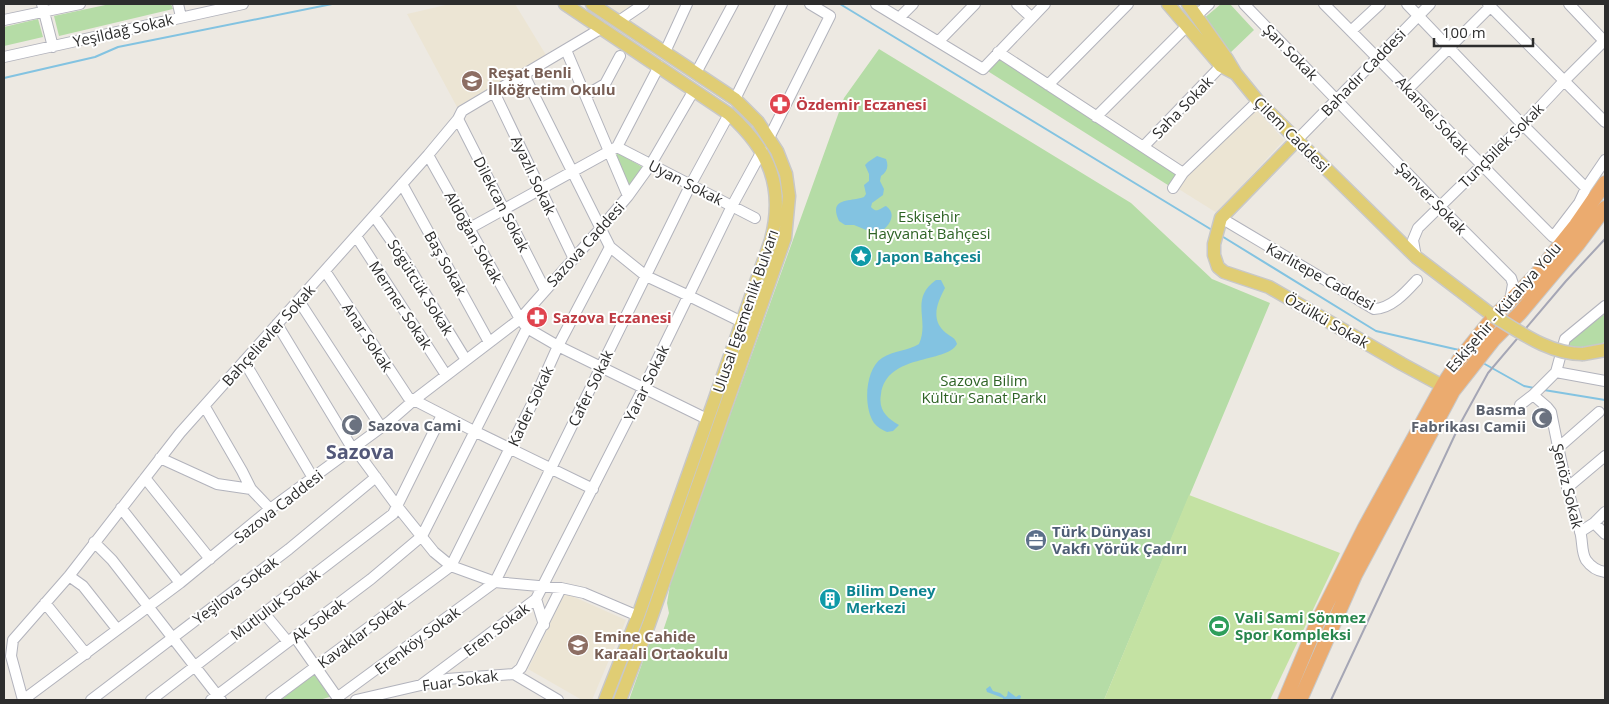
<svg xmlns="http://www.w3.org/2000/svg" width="1609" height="704" font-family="'Open Sans',sans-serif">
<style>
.education{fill:#ece5d4}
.green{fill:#b5dca6}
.pitch{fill:#c4e2a3}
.water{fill:#83c3e1}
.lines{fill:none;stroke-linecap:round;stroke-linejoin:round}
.stream{stroke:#83c3e1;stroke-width:2}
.minor-casing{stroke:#b2b3bc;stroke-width:12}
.major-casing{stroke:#c8c8c8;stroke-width:15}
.highway-casing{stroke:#c8c8c8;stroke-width:16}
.minor{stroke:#fff;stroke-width:10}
.major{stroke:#e0cd74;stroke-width:12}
.highway{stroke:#ebab6f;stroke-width:14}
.rail{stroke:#a5a6b5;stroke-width:2}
.major-bridge-casing{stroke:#c8c8c8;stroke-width:15;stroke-linecap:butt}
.major-bridge{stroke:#e0cd74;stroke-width:12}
.labels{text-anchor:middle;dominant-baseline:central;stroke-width:4;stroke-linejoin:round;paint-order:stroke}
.street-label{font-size:15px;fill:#2d2d2d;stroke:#fff}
.education-label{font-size:15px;font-weight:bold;fill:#785e54;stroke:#fff;text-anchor:start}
.health-label{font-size:15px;font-weight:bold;fill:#be3a42;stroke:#fff;text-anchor:start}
.park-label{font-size:15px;fill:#2e6325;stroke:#fff}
.culture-label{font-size:15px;font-weight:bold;fill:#0d838f;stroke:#fff;text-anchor:start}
.worship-label{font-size:15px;font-weight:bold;fill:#5b616d;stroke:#fff;text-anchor:end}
.service-label{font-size:15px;font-weight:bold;fill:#4e5e75;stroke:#fff;text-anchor:start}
.leisure-label{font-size:15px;font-weight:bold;fill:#27864d;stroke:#fff;text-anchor:start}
.district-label{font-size:20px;font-weight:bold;fill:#535879;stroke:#fff}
</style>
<rect width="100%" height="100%" fill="#ede9e2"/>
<!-- education -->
<path class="education" d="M450 4H515L546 55 457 107 407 14Z
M602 4H638L621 17Z
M1255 108 1284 140 1217 213 1177 188 1186 174Z
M565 593 626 620 592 700H582L528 669Z"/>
<!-- green -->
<path class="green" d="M110 4H171L173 9 59 36 54 16Z
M1221 4H1230L1254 30 1229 54 1203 19Z
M38 19 43 37 4 46V27Z
M879 49 1131 203 1212 279 1270 303 1104 700H629L649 644 660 640 669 613 667 603 671 579 844 98Z
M999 55 1180 174 1171 187 986 70Z
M618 153 644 168 629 188 615 156Z
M1605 314V342C1594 347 1579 350 1567 346L1569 340Z
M317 671 333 696 319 700H281Z"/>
<!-- pitch -->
<path class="pitch" d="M1189 495 1340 553 1270 700H1104Z"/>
<!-- water -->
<path class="water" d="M877 156 886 159C889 166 887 172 881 176L880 181 884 189 883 195 872 203 871 207C877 214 880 208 886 206 899 215 887 230 876 234L854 225H845L839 221C828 197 850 202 864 197L866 194 864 185 869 181V174L865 165 868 162Z
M936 280H941L945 288C937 303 930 320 946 333 951 337 955 337 957 344 946 364 887 353 881 394 878 410 887 418 899 425L893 431 887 432C882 430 877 427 874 423 863 407 865 369 882 358 894 350 908 351 919 344 930 320 909 299 936 280Z
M990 686 993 691 1000 693 1005 697 1007 696 1008 691 1016 697 1019 695 1021 696 1020 700H1003V698L987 692 986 689Z"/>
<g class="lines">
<!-- stream -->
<path class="stream" d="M840 4 1212 230
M4 78 95 57 118 47 332 4
M1220 235 1376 331 1459 350
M1483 363 1524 386 1534 388
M1544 390 1605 400"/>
<!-- minor casing -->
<g class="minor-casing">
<path id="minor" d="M42 4 53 47
M178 4 181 17
M876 4 983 69 1045 4
M1017 4 1031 17
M1244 4 1439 206 1511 278 1513 284 1510 301
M1324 4C1401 81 1476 160 1553 237L1579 203 1586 188 1605 160
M1407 4 1523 125 1586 188
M1488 4 1605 122
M1569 4 1605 42
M1197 15 1209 4
M900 17 913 4
M4 20 80 4
M619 21 644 4
M1351 31 1380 4
M939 41 975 4
M566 50 628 196
M665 52 687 4
M998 52 1183 173
M4 57 243 4
M696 73 733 4
M524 75 610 247 646 276 689 296 742 322
M1048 85 1128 4
M1409 88 1491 6
M494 92 574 259
M586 95 605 84 620 56
M735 99 782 4
M1096 117 1186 27
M458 119 545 290
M769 138 830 16 810 4
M1297 140 1430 4
M617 147 755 218
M1143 147 1221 66
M428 155 520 319 527 328 558 346 707 419
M402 184 489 342
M1173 188 1183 173 1258 101
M374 216 404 259 466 360
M1221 218 1374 309C1391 309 1406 292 1417 280
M470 228 617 147 659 66
M356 236 446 375
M1416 257 1413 240 1418 228 1523 125 1564 81 1604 41
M325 271 408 397 474 431 593 489
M299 301 381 427
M277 324 352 448 358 453 397 506 434 552 451 566 495 582 561 588 584 593 638 616
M244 361 313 478
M1556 372 1605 381
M1533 395 1547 407 1551 412C1559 452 1567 492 1580 531 1583 541 1581 552 1586 560 1591 567 1598 571 1605 572
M1520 405 1533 395 1556 372 1565 339 1605 306
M205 407 242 471 251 489 270 509
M1558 448 1599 412
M160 458 217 484 251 489
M145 478 210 559
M1567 488 1605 456
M121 508 180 583
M1594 523 1605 534
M1580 532 1594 523 1605 512
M94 542 112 560 221 700
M69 576 83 586 117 629
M536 599 544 625
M45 603 86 654
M264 613 288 642
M295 637 339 700
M514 674 521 668 561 588
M421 685 536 599 644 387 732 206 762 151
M338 697 495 582 691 184 729 114
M23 700 11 656 13 640 69 576 180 433 428 155 458 119 462 111 602 28
M23 700 180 583 270 509 390 421 414 400 520 319 600 229 628 196 651 164 694 90
M91 700 289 549 376 477
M151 700 393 514 442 415
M211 700 371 579 422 536 527 328
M271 700 451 566 533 402 558 346 610 247
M356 700 447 679 514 674 558 700"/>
</g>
<!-- major casing -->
<g class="major-casing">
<path id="major" d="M565 4 729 114C769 150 785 187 771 240L638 616 605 700
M592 4 735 99 758 122 777 151 786 174 789 196 785 238 649 624 620 700
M1168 4 1221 66 1236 74 1258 101 1297 140 1416 257 1492 315
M1188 4 1227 59 1236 74
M1297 140 1221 218 1214 244V255L1218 267 1224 272 1269 287 1402 364 1452 391
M1583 354 1605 350"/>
</g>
<!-- highway casing -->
<g class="highway-casing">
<path id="highway" d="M1285 700 1318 621 1365 527 1443 385 1459 360 1492 319 1536 275 1576 225 1605 183
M1300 700 1355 575 1453 391 1494 339 1520 313 1578 244 1605 208"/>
</g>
<!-- minor -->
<use href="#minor" class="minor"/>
<!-- major -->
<use href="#major" class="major"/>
<!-- highway -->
<use href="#highway" class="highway"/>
<!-- rail -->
<path class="rail" d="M1331 700 1460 424 1488 373 1566 281 1605 239"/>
<!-- major-bridge casing -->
<g class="major-bridge-casing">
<path id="major-bridge" d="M1492 315C1520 332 1549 354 1583 354"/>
</g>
<!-- major-bridge -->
<use href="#major-bridge" class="major-bridge"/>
</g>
<!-- icons -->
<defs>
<g id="school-disc" transform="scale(1.125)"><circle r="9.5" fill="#8d6e63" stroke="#fff"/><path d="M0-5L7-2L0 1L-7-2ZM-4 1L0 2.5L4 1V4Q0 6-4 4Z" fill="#fff"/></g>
<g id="pharmacy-disc" transform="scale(1.125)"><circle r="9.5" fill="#e0444e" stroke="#fff"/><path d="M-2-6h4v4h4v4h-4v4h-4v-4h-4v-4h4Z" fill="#fff"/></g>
<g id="sight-disc" transform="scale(1.125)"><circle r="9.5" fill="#0f9aa8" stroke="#fff"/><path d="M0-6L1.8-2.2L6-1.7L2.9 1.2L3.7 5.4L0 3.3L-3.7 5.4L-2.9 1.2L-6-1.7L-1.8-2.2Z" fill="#fff"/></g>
<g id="mosque-disc" transform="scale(1.125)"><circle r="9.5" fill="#6b7280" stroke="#fff"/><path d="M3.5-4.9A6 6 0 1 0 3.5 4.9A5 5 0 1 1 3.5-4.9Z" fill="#fff"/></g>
<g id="office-disc" transform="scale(1.125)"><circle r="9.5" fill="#5c6f8a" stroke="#fff"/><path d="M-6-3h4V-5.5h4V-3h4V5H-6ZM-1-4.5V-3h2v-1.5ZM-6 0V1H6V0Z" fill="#fff"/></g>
<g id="building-disc" transform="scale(1.125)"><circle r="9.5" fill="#0f9aa8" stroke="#fff"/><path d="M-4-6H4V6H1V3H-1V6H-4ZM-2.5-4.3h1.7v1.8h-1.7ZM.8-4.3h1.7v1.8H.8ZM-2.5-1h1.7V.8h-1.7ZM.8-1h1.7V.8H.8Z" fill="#fff"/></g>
<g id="stadium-disc" transform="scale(1.125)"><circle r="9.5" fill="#2e9e5b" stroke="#fff"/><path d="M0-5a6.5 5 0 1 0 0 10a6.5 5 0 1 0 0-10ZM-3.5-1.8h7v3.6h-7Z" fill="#fff"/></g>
</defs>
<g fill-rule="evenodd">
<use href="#school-disc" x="472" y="81"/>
<use href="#pharmacy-disc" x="780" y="104"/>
<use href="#sight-disc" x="861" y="256"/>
<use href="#pharmacy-disc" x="537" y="317"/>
<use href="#mosque-disc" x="1542" y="418"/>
<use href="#mosque-disc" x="352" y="425"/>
<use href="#office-disc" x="1036" y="540"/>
<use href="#building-disc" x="830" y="599"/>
<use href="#stadium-disc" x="1219" y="626"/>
<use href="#school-disc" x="578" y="645"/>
</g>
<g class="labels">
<!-- street labels -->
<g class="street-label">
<text transform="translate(123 30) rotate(-13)">Yeşildağ Sokak</text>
<text transform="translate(1291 52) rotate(46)">Şan Sokak</text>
<text transform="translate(1363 72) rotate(-46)">Bahadır Caddesi</text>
<text transform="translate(1182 107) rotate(-46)">Saha Sokak</text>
<text transform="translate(1433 115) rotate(47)">Akansel Sokak</text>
<text transform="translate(1292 134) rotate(45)">Çilem Caddesi</text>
<text transform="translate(1501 145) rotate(-45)">Tunçbilek Sokak</text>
<text transform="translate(534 175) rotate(65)">Ayazlı Sokak</text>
<text transform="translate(686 182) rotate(27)">Uyan Sokak</text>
<text transform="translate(1432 198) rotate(46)">Şanver Sokak</text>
<text transform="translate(502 204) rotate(63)">Dilekcan Sokak</text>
<text transform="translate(474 237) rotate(61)">Aldoğan Sokak</text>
<text transform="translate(585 244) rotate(-48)">Sazova Caddesi</text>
<text transform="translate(446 263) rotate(61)">Baş Sokak</text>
<text transform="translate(1321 276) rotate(29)">Karlıtepe Caddesi</text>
<text transform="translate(421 287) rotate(58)">Sögütcük Sokak</text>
<text transform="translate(401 305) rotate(57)">Mermer Sokak</text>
<text transform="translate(1503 307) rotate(-49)">Eskişehir - Kütahya Yolu</text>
<text transform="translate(745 311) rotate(-71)">Ulusal Egemenlik Bulvarı</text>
<text transform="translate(1327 320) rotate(30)">Özülkü Sokak</text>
<text transform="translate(268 335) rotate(-48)">Bahçelievler Sokak</text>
<text transform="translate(368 337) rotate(57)">Anar Sokak</text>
<text transform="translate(646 383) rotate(-64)">Yarar Sokak</text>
<text transform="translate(590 388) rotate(-64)">Cafer Sokak</text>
<text transform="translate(530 406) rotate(-65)">Kader Sokak</text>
<text transform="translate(1568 486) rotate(76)">Şenöz Sokak</text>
<text transform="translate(278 506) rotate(-38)">Sazova Caddesi</text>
<text transform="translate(235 590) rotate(-37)">Yeşilova Sokak</text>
<text transform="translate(275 604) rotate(-37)">Mutluluk Sokak</text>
<text transform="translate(318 620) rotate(-37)">Ak Sokak</text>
<text transform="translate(496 629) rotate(-37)">Eren Sokak</text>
<text transform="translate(361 633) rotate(-37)">Kavaklar Sokak</text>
<text transform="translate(417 640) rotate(-37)">Erenköy Sokak</text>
<text transform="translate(460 680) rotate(-8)">Fuar Sokak</text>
</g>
<!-- education labels -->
<g class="education-label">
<text x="488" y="72">Reşat Benli<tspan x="488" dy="17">İlköğretim Okulu</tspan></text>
<text x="594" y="636">Emine Cahide<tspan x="594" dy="17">Karaali Ortaokulu</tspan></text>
</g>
<!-- health labels -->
<g class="health-label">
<text x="796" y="104">Özdemir Eczanesi</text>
<text x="553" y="317">Sazova Eczanesi</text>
</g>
<!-- park labels -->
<g class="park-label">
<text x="929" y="216">Eskişehir<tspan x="929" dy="17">Hayvanat Bahçesi</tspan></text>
<text x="984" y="380">Sazova Bilim<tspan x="984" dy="17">Kültür Sanat Parkı</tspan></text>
</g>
<!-- culture labels -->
<g class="culture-label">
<text x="877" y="256">Japon Bahçesi</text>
<text x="846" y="590">Bilim Deney<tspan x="846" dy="17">Merkezi</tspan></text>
</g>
<!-- worship labels -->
<g class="worship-label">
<text x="1526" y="409">Basma<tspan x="1526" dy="17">Fabrikası Camii</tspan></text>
<text x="368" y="425" text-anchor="start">Sazova Cami</text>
</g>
<!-- service labels -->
<g class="service-label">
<text x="1052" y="531">Türk Dünyası<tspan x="1052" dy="17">Vakfı Yörük Çadırı</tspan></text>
</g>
<!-- leisure labels -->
<g class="leisure-label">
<text x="1235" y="617">Vali Sami Sönmez<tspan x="1235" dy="17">Spor Kompleksi</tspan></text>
</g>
<!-- district labels -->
<g class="district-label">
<text x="360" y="451">Sazova</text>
</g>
</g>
<!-- border -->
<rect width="1609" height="704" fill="none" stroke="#2d2d2d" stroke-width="10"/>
<!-- scale -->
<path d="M1434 38v8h99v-8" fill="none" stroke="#2d2d2d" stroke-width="2.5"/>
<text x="1442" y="38" font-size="15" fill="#2d2d2d" stroke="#ffffff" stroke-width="4" paint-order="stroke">100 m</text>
</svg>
